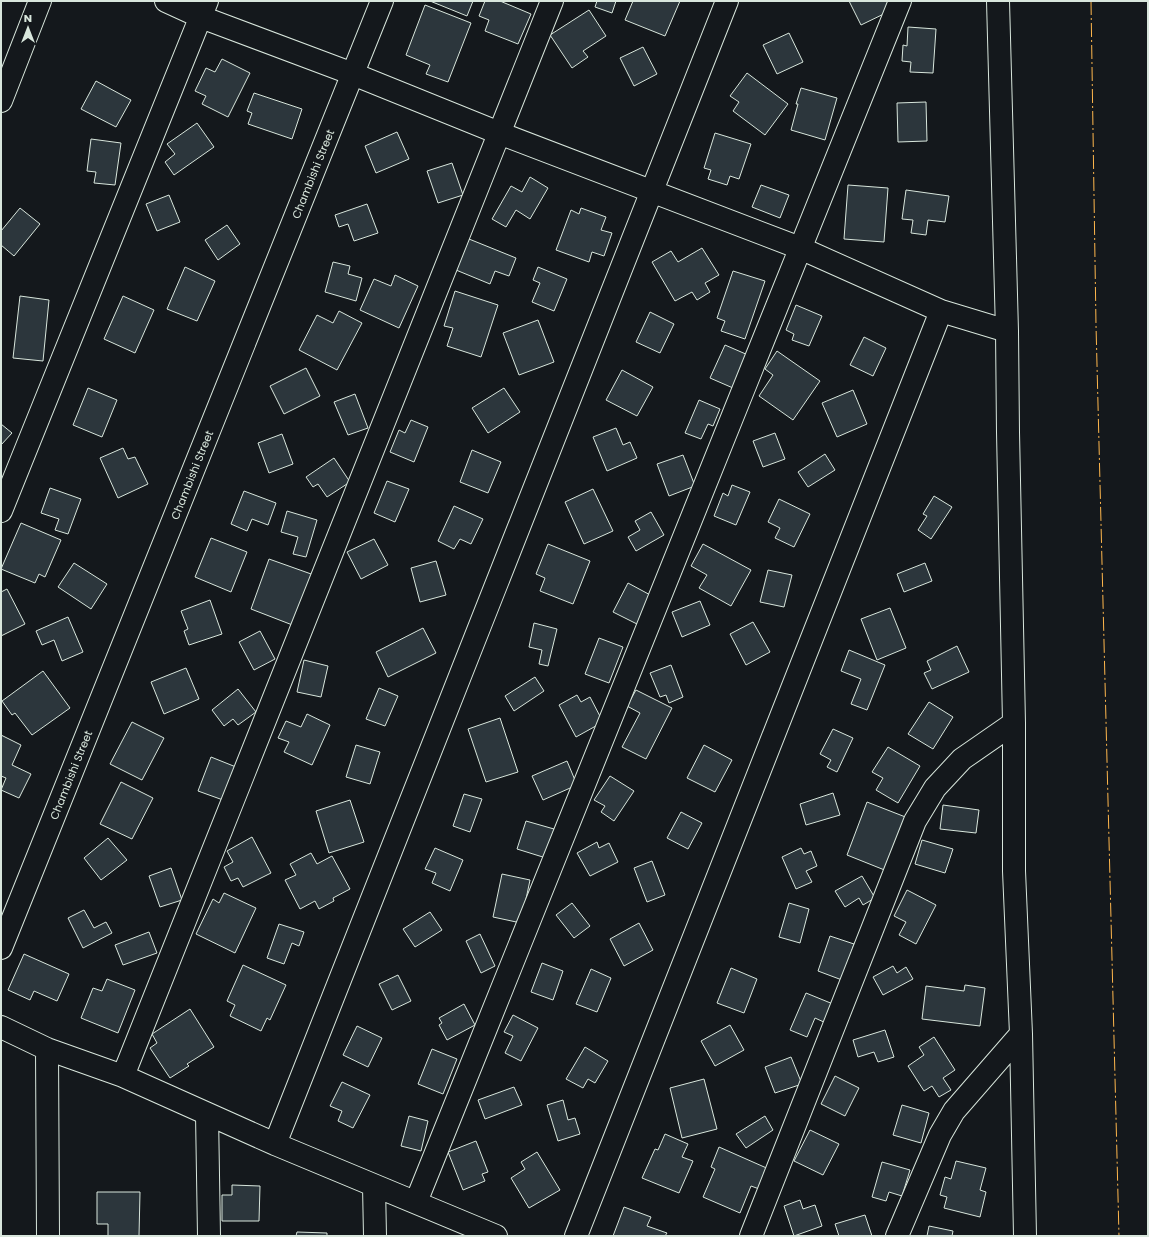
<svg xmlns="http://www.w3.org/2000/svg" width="1149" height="1237" font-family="Poppins,sans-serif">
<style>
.building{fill:#2c363c;stroke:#d8e6dc}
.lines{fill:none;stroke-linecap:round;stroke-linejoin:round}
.minor-casing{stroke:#d8e6dc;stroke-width:24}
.minor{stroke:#14181c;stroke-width:22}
.power{stroke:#ffb74d;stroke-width:1;stroke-dasharray:14 3 2 3;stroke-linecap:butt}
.labels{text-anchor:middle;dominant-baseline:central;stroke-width:3;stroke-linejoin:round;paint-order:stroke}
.street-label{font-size:11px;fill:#d8e6dc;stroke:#14181c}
</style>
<rect width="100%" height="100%" fill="#14181c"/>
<!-- building -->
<path class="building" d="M430 1H473L467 16Z
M485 1H500L531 14 518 44 485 31 489 20 479 16Z
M597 1H616L612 13 595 7Z
M633 1H680L665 36 625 20Z
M849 1H887L892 10 861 25Z
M425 5 471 23 448 82 426 74 430 65 406 55Z
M589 10 606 36 583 51 588 57 572 68 550 35Z
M908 27 936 29 933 73 910 72 911 62 902 61 903 45 907 46Z
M789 33 803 62 777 74 763 45Z
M643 47 657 74 634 86 620 58Z
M222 59 250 73 228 117 202 104 206 96 195 91 206 68 215 72Z
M747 73 788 104 765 135 733 111 739 102 730 96Z
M96 81 131 100 116 127 81 109Z
M801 88 837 98 825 140 791 130 798 104H796Z
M254 93 302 109 292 139 248 124 252 113 247 111Z
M926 102 927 141 898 142 897 103Z
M197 123 214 147 174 175 165 162 175 154 167 144Z
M397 132 409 159 376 173 365 146Z
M715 133 751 144 739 179 730 176 727 185 708 179 711 170 704 168Z
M91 139 121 143 115 185 94 183 96 172 87 171Z
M452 163 463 195 438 203 427 171Z
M530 177 548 188 530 219 516 210 506 227 492 219 511 186 522 192Z
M761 185 789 195 780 218 752 207Z
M848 185 888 188 884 242 844 239Z
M906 190 949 196 945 222 928 220 926 235 911 233 913 220 902 219Z
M169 195 180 222 157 231 146 204Z
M367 204 378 233 354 241 348 224 339 227 335 215Z
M20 208 40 224 14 256 1 245V231Z
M581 208 606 217 601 230 612 233 604 256 592 252 589 262 556 250 571 210 579 214Z
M227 225 240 244 218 260 205 240Z
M469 239 516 258 509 276 495 271 490 284 456 270Z
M702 248 719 275 705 283 710 292 697 300 692 292 675 301 652 262 671 251 678 262Z
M333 262 350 266 348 274 362 278 356 301 325 292Z
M185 267 215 281 197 321 167 309Z
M538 267 567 279 554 311 532 302 540 283 533 280Z
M733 271 765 281 745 339 721 331 725 321 717 318Z
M395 275 418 286 399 328 360 310 374 279 391 286Z
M455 291 498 305 481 357 447 346 453 328 444 326Z
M20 296 49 300 43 361 13 358Z
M123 296 154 310 135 353 104 339Z
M796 305 822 316 809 346 792 340 794 334 786 330Z
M339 311 362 323 337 370 299 350 317 315 333 323Z
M650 312 674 324 660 353 636 342Z
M538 320 554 362 519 375 503 333Z
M864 337 886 348 873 376 850 365Z
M725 345 748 355 733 388 710 378Z
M777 351 820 381 793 420 759 396 773 375 765 369Z
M306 368 320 396 284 414 270 386Z
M622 370 653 387 637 416 606 400Z
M88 388 117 400 102 437 73 425Z
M504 388 520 412 488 433 472 408Z
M853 390 867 424 837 437 822 403Z
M355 394 368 428 348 435 334 402Z
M699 400 720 409 713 426 708 424 701 439 685 433Z
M411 420 428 427 414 462 390 452 399 430 405 433Z
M1 424 12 433 1 445Z
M616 428 623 445 630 442 637 458 607 471 593 437Z
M775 433 785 459 763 467 753 441Z
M282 434 293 464 269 473 258 443Z
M123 448 128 459 135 457 148 484 118 498 100 458Z
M472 450 501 462 488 493 460 482Z
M825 454 835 470 808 487 798 472Z
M683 455 695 486 669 496 657 464Z
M334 458 350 482 327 497 318 484 313 487 306 477Z
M387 481 409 489 395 522 374 513Z
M732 485 750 492 736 525 714 516 723 493 728 496Z
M50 488 81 499 68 534 55 530 59 519 41 513Z
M593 489 613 531 584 544 565 502Z
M244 491 276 503 268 525 252 519 247 531 231 524Z
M934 496 952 507 931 539 918 530 927 516 923 514Z
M779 499 810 514 794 547 775 538 780 528 768 522Z
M454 506 483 519 471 544 460 539 454 549 438 541Z
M287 511 317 520 306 557 293 554 298 537 281 532Z
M651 512 664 535 636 551 628 537 640 530 635 521Z
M21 523 61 540 45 577 39 574 35 583 1 569Z
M211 538 247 552 231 592 195 577Z
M374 539 388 565 361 579 347 552Z
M548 544 590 561 573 604 540 591 545 578 536 574Z
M703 544 751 570 731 606 699 588 707 575 691 566Z
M269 559 314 575 295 626 251 609Z
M436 561 446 595 420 602 411 568Z
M74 563 107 584 91 609 58 587Z
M925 563 932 581 904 592 897 574Z
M768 570 792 575 784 607 760 602Z
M628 583 654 597 639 625 613 612Z
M7 589 25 624 1 636V592Z
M210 600 222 634 189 645 184 631 188 629 181 611Z
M700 601 710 625 682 637 672 612Z
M890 608 906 648 877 660 861 619Z
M68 617 83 652 62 661 54 640 42 645 36 631Z
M753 622 770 652 746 665 730 634Z
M534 623 557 629 548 666 539 664 542 650 529 647Z
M423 628 436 653 388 677 376 652Z
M260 631 275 659 254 670 239 642Z
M599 638 623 647 609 683 585 674Z
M957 646 969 672 932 689 924 673 931 670 927 661Z
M849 650 885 665 867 710 851 704 861 679 841 671Z
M304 660 328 666 321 697 297 692Z
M671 665 683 697 669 703 666 695 660 697 650 673Z
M186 668 199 699 164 714 151 682Z
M43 671 70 708 32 735 15 713 12 715 2 701Z
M535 677 544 691 514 711 505 696Z
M379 688 398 696 385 726 366 719Z
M238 689 256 712 238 725 233 719 224 726 212 710Z
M636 690 672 708 646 759 622 747 640 713 627 706Z
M577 695 581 702 590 697 603 722 576 737 559 705Z
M929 702 953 717 933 749 908 734Z
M307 714 330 725 312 765 284 752 289 742 278 738 286 721 301 727Z
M500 718 518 772 486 782 468 729Z
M132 722 164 738 142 780 110 764Z
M833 729 853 738 837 772 827 767 831 760 820 754Z
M1 735 21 745 12 765 31 774 19 798 1 790 6 778 1 776Z
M356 745 380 752 370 784 346 777Z
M704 745 732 760 715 792 687 778Z
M888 747 920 766 898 803 876 790 883 778 872 772Z
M211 757 236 767 223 800 198 791Z
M567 761 577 785 543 800 532 776Z
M610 776 634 791 614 821 601 812 605 806 594 800Z
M121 782 153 798 132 839 100 824Z
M833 793 840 815 806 825 800 804Z
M464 794 482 799 470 832 453 826Z
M350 800 364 842 329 853 316 811Z
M867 802 908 818 887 871 847 855Z
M943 805 979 810 976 833 940 829Z
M681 812 702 823 688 849 667 838Z
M526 821 554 829 546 858 517 849Z
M252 837 271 873 243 887 238 878 231 881 224 867 233 862 227 851Z
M108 838 127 860 101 880 84 858Z
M922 840 953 849 945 873 915 864Z
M597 842 599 848 609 843 618 862 590 876 577 853Z
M435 848 463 860 450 891 432 883 436 873 425 869Z
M801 848 804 854 811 851 817 866 806 871 812 882 796 889 782 857Z
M311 853 317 864 332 856 350 889 333 898 334 901 319 909 315 901 300 909 285 880 296 875 290 864Z
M652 861 665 895 647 902 634 868Z
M171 868 182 900 160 907 149 876Z
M502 874 530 880 521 923 493 917Z
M862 876 875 898 863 905 859 898 845 907 835 891Z
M907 890 936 905 916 944 899 935 906 922 894 916Z
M224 893 256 908 235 953 196 934 213 899 219 903Z
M572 903 590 926 574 938 556 915Z
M789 903 809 909 800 943 779 937Z
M84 910 94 928 106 922 112 933 83 948 68 918Z
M430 912 442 930 415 947 403 929Z
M639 923 653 950 624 966 610 939Z
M279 924 304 932 299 946 292 943 284 964 267 958Z
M149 932 157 953 123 965 115 945Z
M480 934 495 966 481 973 466 941Z
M830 936 854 944 842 980 818 971Z
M24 954 69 974 57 1001 34 991 30 1000 8 990Z
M542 963 563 971 553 1000 531 992Z
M243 965 286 985 270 1020 267 1018 261 1031 230 1016 235 1005 227 1001Z
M893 966 897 973 906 967 913 979 883 995 873 977Z
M731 968 757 979 744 1013 717 1003Z
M591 969 611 978 597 1012 576 1004Z
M398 975 411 1001 392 1010 379 984Z
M107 979 135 990 118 1033 81 1018 93 988 102 991Z
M965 985 985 988 980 1026 922 1019 926 986 964 991Z
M806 993 833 1004 826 1023 815 1018 807 1037 790 1030Z
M464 1004 475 1025 447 1040 439 1025 442 1023 439 1018Z
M190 1009 214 1047 187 1064 189 1066 170 1078 150 1048 157 1043 152 1034Z
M513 1015 538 1028 521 1061 505 1053 513 1036 504 1032Z
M730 1025 744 1050 715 1066 701 1041Z
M357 1026 382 1038 368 1067 343 1055Z
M885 1030 894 1057 878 1062 874 1052 858 1057 853 1040Z
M934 1037 955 1070 943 1078 951 1090 939 1097 932 1086 924 1091 908 1066 924 1055 919 1047Z
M585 1047 608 1061 595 1083 588 1079 583 1088 566 1079Z
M432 1049 457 1059 443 1094 418 1084Z
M791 1057 802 1084 775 1093 765 1067Z
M835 1076 859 1088 845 1116 821 1104Z
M704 1079 717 1129 682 1138 670 1088Z
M342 1082 370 1095 353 1128 338 1121 342 1111 330 1106Z
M514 1087 522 1105 485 1119 478 1100Z
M563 1100 568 1120 575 1118 580 1134 558 1141 547 1105Z
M902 1105 929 1113 921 1143 893 1135Z
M409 1116 428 1121 421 1151 401 1146Z
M765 1116 773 1130 746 1148 736 1134Z
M810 1130 839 1144 823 1175 794 1161Z
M665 1134 688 1144 682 1157 693 1161 679 1193 642 1178 655 1149 658 1150Z
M476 1141 488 1172 482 1174 485 1181 463 1190 448 1152Z
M719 1147 771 1170 762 1190 751 1186 740 1213 703 1197 715 1169 711 1167Z
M537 1152 560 1190 529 1208 511 1178 525 1169 521 1162Z
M956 1161 986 1168 980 1190 986 1192 980 1217 944 1208 947 1197 940 1195 945 1177 951 1179Z
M882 1162 910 1170 902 1196 889 1192 886 1201 872 1197Z
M232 1185 260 1186 259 1221H222V1195H232Z
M97 1192H140L139 1236H108V1224H97Z
M800 1200 803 1209 815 1205 822 1226 794 1236 784 1206Z
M624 1207 651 1217 647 1226 667 1233 665 1236H613Z
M865 1215 872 1236H839L835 1224Z
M929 1226 953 1231 952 1236H927Z
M297 1232 327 1233V1236H296Z"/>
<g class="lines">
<!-- minor casing -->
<g class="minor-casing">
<path id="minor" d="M166 1 201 17 353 74 499 133 800 248 941 311 1007 331
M998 1 1007 331 1008 432 1014 723V871L1021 1034 1025 1236
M1 101 40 1
M1 511 207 1
M1 948 382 1
M1 1027 47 1049 123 1076 275 1144 496 1236
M47 1049 48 1236
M123 1076 552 1
M207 1114 209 1236
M275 1144 727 1
M374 1186 375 1236
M416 1202 900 1
M576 1236 941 311
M751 1236 915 821 935 788 962 759 1014 723
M897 1236 940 1135 954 1111 1021 1034"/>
</g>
<!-- minor -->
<use href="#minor" class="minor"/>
<!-- power -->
<path class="power" d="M1091 1 1096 325 1119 1236"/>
</g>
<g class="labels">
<!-- street labels -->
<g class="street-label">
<text transform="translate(313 174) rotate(-68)">Chambishi Street</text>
<text transform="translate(192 475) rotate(-68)">Chambishi Street</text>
<text transform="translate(71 775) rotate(-68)">Chambishi Street</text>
</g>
</g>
<!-- border -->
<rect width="1149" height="1237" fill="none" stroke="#d8e6dc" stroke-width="4"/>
<!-- north arrow -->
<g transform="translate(28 28)" stroke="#14181c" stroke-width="3" paint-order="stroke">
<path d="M0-3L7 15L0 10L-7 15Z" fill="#d8e6dc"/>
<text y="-6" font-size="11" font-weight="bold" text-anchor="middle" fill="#d8e6dc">N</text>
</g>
</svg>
